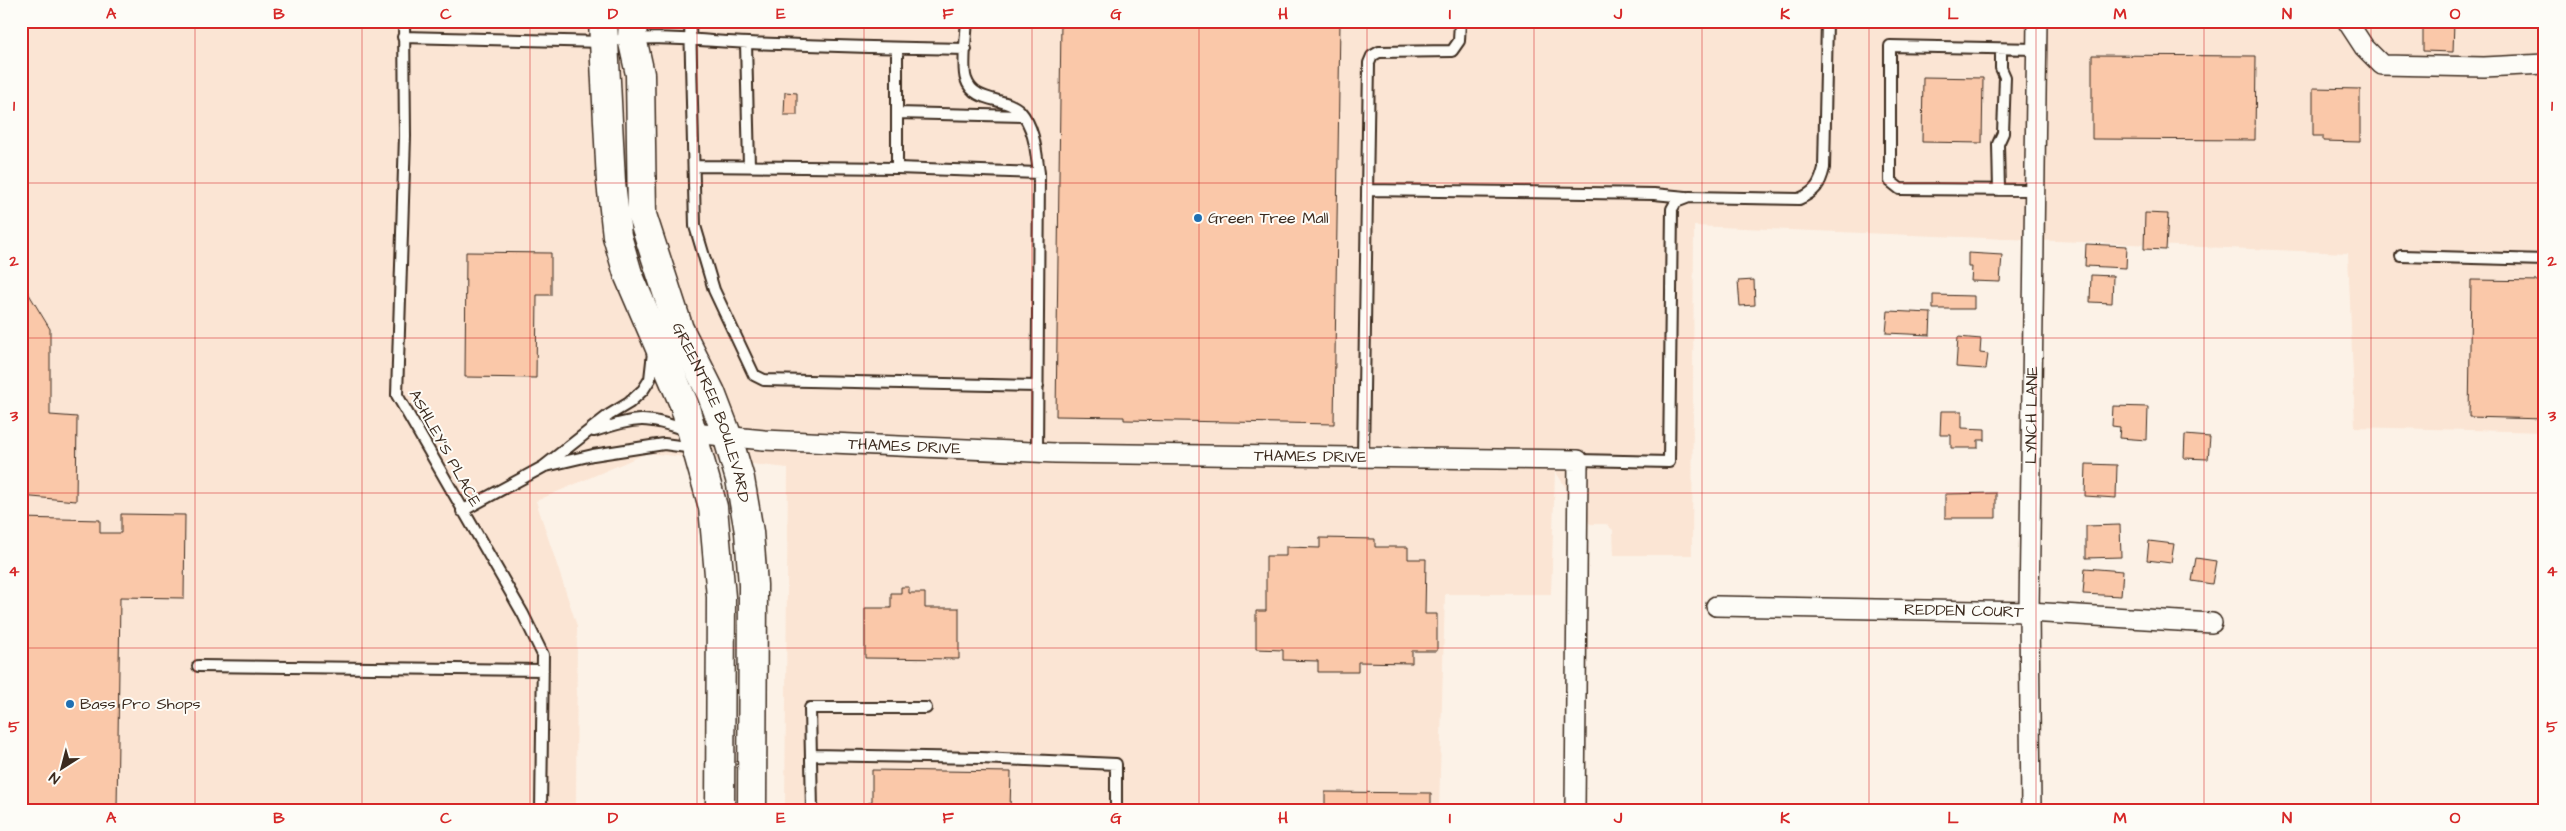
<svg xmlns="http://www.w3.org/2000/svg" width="2566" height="831" font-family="'Architects Daughter',sans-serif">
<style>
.built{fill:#fbe5d4}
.building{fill:#fac8a9;stroke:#3b2a1e}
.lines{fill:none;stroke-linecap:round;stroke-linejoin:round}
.lane-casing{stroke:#3b2a1e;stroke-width:14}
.street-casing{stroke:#3b2a1e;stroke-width:22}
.secondary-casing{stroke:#3b2a1e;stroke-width:31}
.lane{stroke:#fdfcf7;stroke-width:10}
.street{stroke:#fdfcf7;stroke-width:19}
.secondary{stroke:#fdfcf7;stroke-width:28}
.grid{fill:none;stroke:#d62828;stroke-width:1;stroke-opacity:0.55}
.poi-dot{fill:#1f6fb2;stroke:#fdfcf7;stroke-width:2}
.labels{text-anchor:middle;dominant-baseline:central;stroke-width:4;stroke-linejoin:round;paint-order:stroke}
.poi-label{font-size:16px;fill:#3b2a1e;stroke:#fdfcf7;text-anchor:start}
.street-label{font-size:16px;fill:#3b2a1e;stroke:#fdfcf7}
.neatline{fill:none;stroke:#d62828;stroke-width:2}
.grid-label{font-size:16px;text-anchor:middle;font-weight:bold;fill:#d62828}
</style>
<rect width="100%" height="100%" fill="#fcf2e7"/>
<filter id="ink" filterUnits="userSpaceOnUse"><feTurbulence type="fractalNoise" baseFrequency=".02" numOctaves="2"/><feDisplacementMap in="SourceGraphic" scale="10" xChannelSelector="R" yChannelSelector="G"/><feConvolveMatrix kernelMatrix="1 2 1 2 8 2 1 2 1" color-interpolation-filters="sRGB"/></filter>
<g filter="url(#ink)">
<!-- built -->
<path class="built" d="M21 21H2545V432L2355 427 2348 253 1694 226 1692 555H1614L1613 530 1606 524H1590L1555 471 1551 594H1445L1439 810H785L788 468 647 453 536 501 577 626 576 810H21Z"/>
<!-- building -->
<path class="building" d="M1061 21H1340L1334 424 1124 420V417L1056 416Z
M2423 21H2454L2453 52 2423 51Z
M2092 55 2256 56 2255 140 2092 139Z
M1923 77 1983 78 1982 143 1922 142Z
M2313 88 2360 89V142L2323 141V136H2313Z
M785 92 797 93V115H784Z
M2145 213 2168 214 2166 250 2144 249Z
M2086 244 2127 246 2126 268 2085 266Z
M466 252 551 253V295H537L536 378 465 377Z
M1968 253 2002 255 2000 282 1971 281 1972 267H1968Z
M2091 275 2113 276 2112 303 2090 302Z
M1754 280 1755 305 1740 306 1738 281Z
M2471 280 2545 281V419L2469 417Z
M21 281 50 329V415L77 417 76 501 21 496Z
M1933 295 1974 296V309H1933Z
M1888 311 1931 313 1930 335 1886 333Z
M1958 337 1981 339 1980 353 1988 354 1986 369 1956 367Z
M2113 406 2148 407 2147 440 2119 438 2120 427 2112 426Z
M1941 411H1962V428L1985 429V440H1978V448H1951V435H1940Z
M2185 435 2210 437 2208 459 2184 458Z
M2086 464 2117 465 2116 498 2085 496Z
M1996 493V518H1945V494Z
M121 514 185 515 184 598 120 597 117 810H21V518L100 520V533H121Z
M2120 525 2121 557 2086 558V526Z
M1320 538 1375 539V547H1408V559H1426L1425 614H1437V651H1412V663L1358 662V672H1318V661L1283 660V650L1256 649V611H1266V556H1286V547L1320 548Z
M2149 541 2174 544 2171 563 2147 560Z
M2196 558 2216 561 2212 584 2192 581Z
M2085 568 2123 571 2121 596 2083 594Z
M901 587H909V593H925V608H959V659L865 658V608H891V593H901Z
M872 770 1011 772 1010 810H865L867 804 872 801Z
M1325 792 1431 793V810H1325Z"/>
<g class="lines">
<!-- lane casing -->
<g class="lane-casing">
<path id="lane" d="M404 21 405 136 397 395 523 614 543 655 541 810
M690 21 695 226 714 290 754 375 764 380 1038 386
M967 21C966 34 962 69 966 79 974 104 1005 96 1020 111 1035 128 1036 152 1039 173L1037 452
M403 37 604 42C653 34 700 41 748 43 821 46 893 48 966 49
M746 43 749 166
M897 113 1023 116
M694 166 897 168V48
M897 168 1039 173
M1367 190 1654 194 1686 197
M1999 190 1998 144 2003 133 2005 77 2001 68V49
M2034 190 1900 189 1890 181V46L2036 49
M2401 256 2545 260
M594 431C637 418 644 415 688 431
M1363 457 1369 63 1372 56 1379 52 1452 51 1459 41 1460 21
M1578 460 1669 462 1672 209 1676 202 1689 197 1799 199C1815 192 1820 185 1824 168L1827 21
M546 466 593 455 664 444 694 448
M462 511 543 467 609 415 629 403 643 390 650 379 653 352
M198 666 543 670
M811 755 981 758 1116 764V810
M812 810 810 708H926"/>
</g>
<!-- street casing -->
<g class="street-casing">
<g id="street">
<path d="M2347 21 2364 47 2382 65 2484 67 2545 64"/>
<path id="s1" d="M693 433 764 440 1055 453 1578 460 1575 810"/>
<path id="s2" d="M1716 606 2029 612 2212 623"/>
<path id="s3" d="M2031 810 2029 612 2037 21"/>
</g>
</g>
<!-- secondary casing -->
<g class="secondary-casing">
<g id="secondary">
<path d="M603 21 611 182 617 236 628 274 684 404 713 507 721 597 720 810"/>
<path id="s4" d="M633 21 632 38 640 74 642 215 679 329 711 393 727 435 740 479 749 532 753 585 752 810"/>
</g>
</g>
<!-- lane -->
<use href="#lane" class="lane"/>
<!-- street -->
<use href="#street" class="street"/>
<!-- secondary -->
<use href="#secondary" class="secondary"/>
</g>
</g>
<!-- grid -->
<path class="grid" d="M195 21V810M362 21V810M530 21V810M697 21V810M864 21V810M1032 21V810M1199 21V810M1367 21V810M1534 21V810M1702 21V810M1869 21V810M2036 21V810M2204 21V810M2371 21V810M21 183H2545M21 338H2545M21 493H2545M21 648H2545"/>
<!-- markers -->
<g class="poi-dot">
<circle cx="1198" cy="218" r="5"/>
<circle cx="70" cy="704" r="5"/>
</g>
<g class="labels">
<!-- poi labels -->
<g class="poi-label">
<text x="1208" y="218">Green Tree Mall</text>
<text x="80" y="704">Bass Pro Shops</text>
</g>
<!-- street labels -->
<g class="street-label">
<text stroke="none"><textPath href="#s4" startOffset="405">GREENTREE BOULEVARD</textPath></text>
<text stroke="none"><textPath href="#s3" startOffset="395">LYNCH LANE</textPath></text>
<text stroke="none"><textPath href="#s1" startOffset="212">THAMES DRIVE</textPath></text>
<text transform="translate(445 448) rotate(61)">ASHLEY'S PLACE</text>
<text stroke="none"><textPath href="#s1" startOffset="618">THAMES DRIVE</textPath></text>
<text stroke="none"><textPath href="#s2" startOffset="248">REDDEN COURT</textPath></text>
</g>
</g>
<!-- margin -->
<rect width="2566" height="831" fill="none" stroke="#fdfcf7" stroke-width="55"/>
<!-- north arrow -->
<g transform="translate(62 768) rotate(216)" stroke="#fdfcf7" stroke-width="4" paint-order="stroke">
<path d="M0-4L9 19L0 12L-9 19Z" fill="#3b2a1e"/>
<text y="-8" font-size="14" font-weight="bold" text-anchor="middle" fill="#3b2a1e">N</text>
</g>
<rect x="28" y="28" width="2510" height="776" class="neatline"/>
<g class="grid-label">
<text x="111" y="19">A</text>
<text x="279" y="19">B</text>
<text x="446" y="19">C</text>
<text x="613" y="19">D</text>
<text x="781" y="19">E</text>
<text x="948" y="19">F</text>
<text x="1116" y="19">G</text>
<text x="1283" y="19">H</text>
<text x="1450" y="19">I</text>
<text x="1618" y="19">J</text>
<text x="1785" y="19">K</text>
<text x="1953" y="19">L</text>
<text x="2120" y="19">M</text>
<text x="2287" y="19">N</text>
<text x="2455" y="19">O</text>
<text x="14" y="111">1</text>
<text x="2552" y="111">1</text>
<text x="14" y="266">2</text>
<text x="2552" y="266">2</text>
<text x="14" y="421">3</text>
<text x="2552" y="421">3</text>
<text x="14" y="576">4</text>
<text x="2552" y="576">4</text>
<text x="14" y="732">5</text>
<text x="2552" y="732">5</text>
<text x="111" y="823">A</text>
<text x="279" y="823">B</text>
<text x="446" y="823">C</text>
<text x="613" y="823">D</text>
<text x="781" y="823">E</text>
<text x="948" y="823">F</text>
<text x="1116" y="823">G</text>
<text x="1283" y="823">H</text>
<text x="1450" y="823">I</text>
<text x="1618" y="823">J</text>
<text x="1785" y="823">K</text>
<text x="1953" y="823">L</text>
<text x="2120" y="823">M</text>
<text x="2287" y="823">N</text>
<text x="2455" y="823">O</text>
</g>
</svg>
